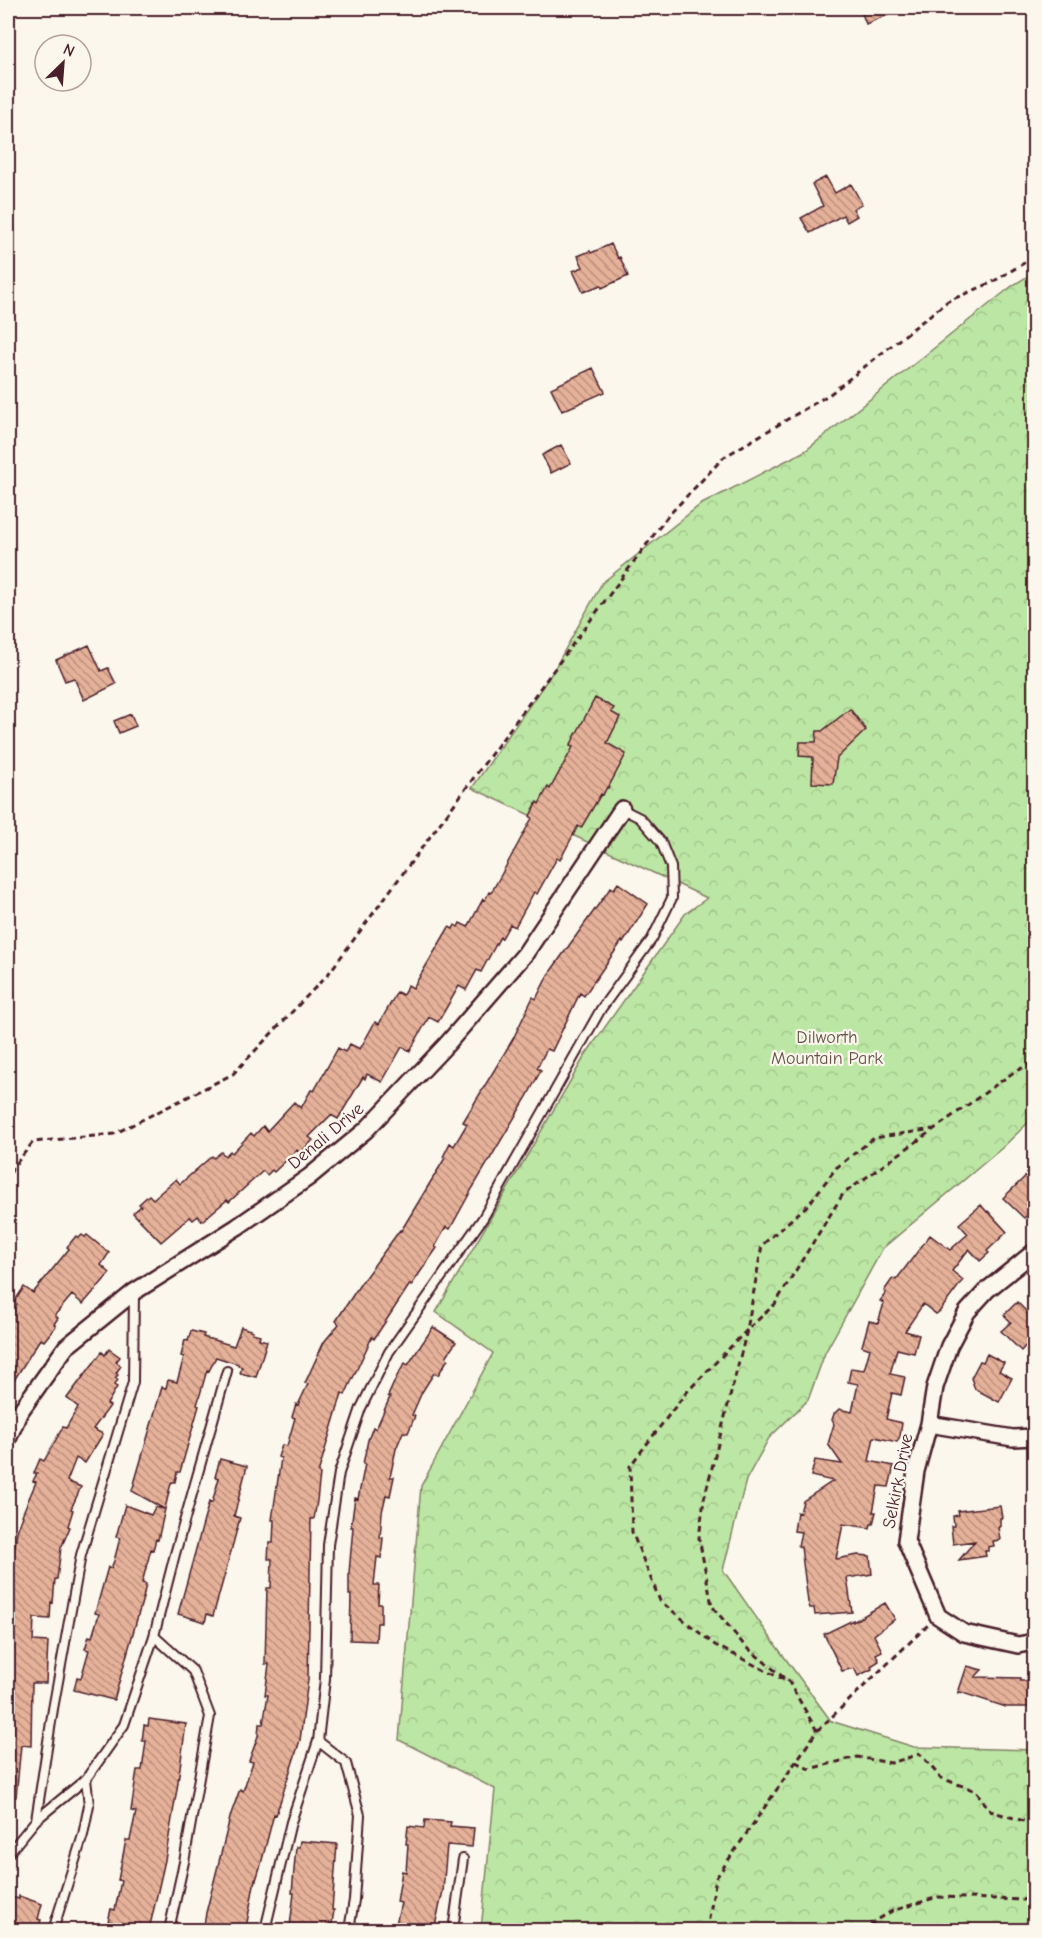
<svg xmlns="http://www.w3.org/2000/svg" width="1042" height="1938" font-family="'Comic Neue',sans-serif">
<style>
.forest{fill:url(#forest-crowns);stroke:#838267;stroke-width:1.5}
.building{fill:url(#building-back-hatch);stroke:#4a1f2b;stroke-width:1.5}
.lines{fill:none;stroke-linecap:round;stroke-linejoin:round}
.service-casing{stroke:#4a1f2b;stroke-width:12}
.minor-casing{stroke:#4a1f2b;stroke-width:20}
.path{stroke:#4a1f2b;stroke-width:3;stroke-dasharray:6 4.5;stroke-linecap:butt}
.service{stroke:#fbf7ec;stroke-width:8}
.minor{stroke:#fbf7ec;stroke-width:15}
.labels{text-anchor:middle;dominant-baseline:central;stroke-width:4.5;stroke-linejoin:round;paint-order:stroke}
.park-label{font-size:18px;fill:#665149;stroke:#fbf7ec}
.street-label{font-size:18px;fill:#4a1f2b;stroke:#fbf7ec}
</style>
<defs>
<pattern id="forest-crowns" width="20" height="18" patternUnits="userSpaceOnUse" patternTransform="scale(1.5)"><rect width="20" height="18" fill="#bce6a3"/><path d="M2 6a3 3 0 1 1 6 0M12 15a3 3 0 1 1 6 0" fill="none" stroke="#a3c58c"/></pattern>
<pattern id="building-back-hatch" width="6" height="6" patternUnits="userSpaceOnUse" patternTransform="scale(1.5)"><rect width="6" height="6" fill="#e5b199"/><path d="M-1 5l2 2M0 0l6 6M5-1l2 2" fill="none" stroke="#bc8f7d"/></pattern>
</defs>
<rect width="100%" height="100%" fill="#fbf7ec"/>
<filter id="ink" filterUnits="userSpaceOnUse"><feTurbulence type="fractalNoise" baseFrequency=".0167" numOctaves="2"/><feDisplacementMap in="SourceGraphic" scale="12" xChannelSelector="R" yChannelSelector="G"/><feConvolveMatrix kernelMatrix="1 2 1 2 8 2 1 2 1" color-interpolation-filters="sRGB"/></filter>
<g filter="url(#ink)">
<!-- forest -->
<path class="forest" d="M1034 272V1117L1002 1148 883 1248 825 1353 808 1400 769 1438 746 1480 723 1570 777 1647 831 1721 914 1747 1034 1750V1930H481L495 1789 399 1740 421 1486 493 1353 436 1312 586 1054 685 914 707 898 472 788 552 673 602 583 700 505 805 451 1012 286Z"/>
<!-- building -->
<path class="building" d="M860 8H904L866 24Z
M826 177 835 193 851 184 862 204 853 209 857 216 847 222 843 215 810 233 801 218 823 206 812 184Z
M611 244 618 258 620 257 628 276 602 288 601 285 583 292 573 271 583 267 578 256 590 251 591 253Z
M593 368 605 392 562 411 551 388Z
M561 445 571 463 551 473 542 455Z
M89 645 101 671 108 668 116 684 84 700 74 678 65 681 56 660Z
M595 698 614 708 611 712 620 717 607 743 626 754 608 788 607 787 603 795 601 794 581 828 578 826 560 860 557 858 537 894 534 892 515 927 510 924 502 938 500 937 481 972 477 970 466 990 459 986 438 1022 429 1017 410 1051 402 1047 382 1082 367 1074 365 1079 363 1077 338 1119 331 1115 309 1137 313 1140 300 1153 297 1150 274 1172 272 1170 267 1175 263 1171 229 1202 227 1200 202 1221 198 1216 193 1220 190 1217 161 1242 133 1213 141 1206 139 1204 149 1195 153 1199 176 1179 180 1184 212 1156 214 1158 221 1152 225 1156 230 1151 232 1153 251 1133 254 1136 263 1126 267 1131 294 1102 301 1108 311 1090 314 1091 338 1048 345 1052 350 1044 360 1049 375 1022 379 1024 397 992 403 995 408 985 413 988 449 927 453 929 455 925 458 927 460 923 468 927 483 899 485 900 489 892 491 893 506 866 532 818 530 816 537 802 539 804 548 787 550 789 573 747 570 746Z
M850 709 866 730 837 758 833 784 812 783 813 757 799 756 800 742H816L817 731H822Z
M131 714 136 726 119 733 114 721Z
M618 883 648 904 623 943 622 941 584 996 580 993 552 1051 547 1049 537 1068 541 1070 528 1095 472 1189 450 1229 446 1227 435 1247 437 1248 421 1271 411 1286 410 1284 374 1339 372 1337 345 1395 342 1393 318 1473 320 1474 317 1501 314 1519H311L308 1680 300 1740 276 1815 274 1814 261 1864 256 1880 255 1879 246 1928 241 1927 240 1930H206L207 1927 204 1926 206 1913 231 1814 240 1789 243 1791 253 1762 249 1761 258 1736 259 1724H263L268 1695H265L269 1664H265L267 1588H271L272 1559H268L269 1543H273L274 1520H272L281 1458 278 1457 282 1445 287 1446 295 1418 292 1417 296 1404 298 1405 308 1384 305 1383 324 1342 339 1324 336 1321 361 1283 400 1230 401 1231 445 1158 443 1157 450 1143 454 1146 467 1124 463 1122 513 1039 533 997 536 999 548 975 573 940 611 887 614 889Z
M1035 1167V1208L1024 1218 1003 1198Z
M981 1205 987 1212 988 1211 1007 1232 987 1251 989 1253 980 1261 969 1249 952 1271 963 1280 940 1311 936 1314 923 1304 905 1331 919 1335 914 1353 897 1349 890 1374 905 1377 901 1395 892 1393 886 1419 902 1423 900 1436 897 1442 874 1437 869 1461 894 1466 889 1487 878 1486 873 1512H876L873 1524H871L870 1528 843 1524 836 1559 858 1555 870 1556 872 1574 847 1578 852 1612 815 1615 814 1608H810L808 1602 801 1547 798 1546 801 1532 794 1531 797 1512 800 1513 803 1501 833 1481 811 1476 815 1460 842 1464 828 1444 834 1424 832 1420 834 1414 839 1409 852 1412 858 1384 848 1382 851 1368 864 1370 870 1349 862 1346 869 1321 878 1323 884 1303 880 1301 886 1293 884 1291 893 1278 896 1280 930 1235 950 1250 968 1234 959 1224Z
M82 1235 85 1237 87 1235 109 1253 101 1265 110 1273 83 1304 72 1295 55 1315 58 1318 54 1324 56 1326 44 1341 40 1339 8 1390V1318L17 1304 14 1302 24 1287 33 1293 69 1249 67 1247 76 1236 79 1238Z
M1017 1302 1035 1320V1350L1028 1343 1021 1351 1001 1331 1011 1322 1004 1315Z
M241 1327 253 1331 252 1333 260 1335 259 1339 267 1341 256 1377 240 1373 242 1367 238 1366V1364L216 1357 209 1371 207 1370 197 1405 199 1406 180 1472H177L175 1482H172L170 1487 158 1540 156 1539 153 1550 151 1549 142 1583 146 1584 143 1598 114 1700 74 1690 77 1677 81 1678 89 1650 85 1649 89 1636 92 1637 99 1614 95 1613 108 1567 111 1568 114 1561 120 1538 116 1537 125 1505 151 1515 155 1507 164 1509 132 1491 162 1387 166 1388 168 1380 177 1382 184 1357 181 1356 185 1340 188 1341 191 1331 204 1334 203 1337 234 1346Z
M433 1327 456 1342 446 1357 448 1359 438 1375 434 1373 422 1392 412 1415 415 1416 408 1433 403 1432 396 1449 390 1477H394L390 1496 386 1495 382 1512 380 1538H383L381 1558 377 1557 374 1585H379L378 1604H381V1623H377L376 1641 350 1640 351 1595H349V1573L353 1527H351L355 1498 358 1499 365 1464H363L368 1440 373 1427 376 1429 390 1397 388 1396 397 1376 405 1363 408 1365Z
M109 1349 120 1357 116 1362 121 1366 116 1373 118 1375 115 1378 118 1380 114 1385 117 1387 107 1404 110 1406 93 1429 103 1434 85 1463 76 1458 67 1481 81 1487 71 1509 73 1510 68 1526 70 1527 61 1548 57 1579H55L53 1603 51 1602 50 1619 34 1618 33 1641 48 1642 46 1683H32L31 1746 21 1745 16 1797H8V1623H10L13 1571H12L13 1562H8L9 1546 15 1547 17 1531 23 1516 22 1515 36 1482 33 1481 37 1473H34L40 1459 44 1461 63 1427 66 1428 78 1407 67 1398 102 1352 105 1355Z
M987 1354 1004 1363 999 1371 1012 1378 999 1402 975 1389 971 1378 980 1361 983 1362Z
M220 1459 247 1466 234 1516 240 1518 224 1577 213 1616 207 1614 205 1622 178 1614 209 1502 212 1503 219 1478 215 1477Z
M1000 1506 1002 1518H1000V1527H998L1000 1540 993 1541 994 1546 988 1547V1551H985L986 1556 959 1560 975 1541 953 1544 951 1526H954L953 1516 959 1515 958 1511Z
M885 1603 895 1619 874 1635 882 1651 876 1654 879 1661 871 1666 872 1669 858 1676 854 1668 842 1671 824 1634 853 1620V1622Z
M967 1666 982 1670 975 1677 1020 1678V1681H1033V1707H1006L960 1692 958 1693Z
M149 1719 186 1724 177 1789 165 1860 149 1930H109L111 1922H108L111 1909 115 1910 121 1881 118 1880 126 1840H130L136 1812 131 1811 137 1770H142L146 1741H142L144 1725 148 1726Z
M425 1820 451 1822 450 1826 474 1828 472 1847 447 1845 443 1891 434 1930H397L399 1925 396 1924 401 1903 397 1902 402 1871 406 1872 408 1844H406L408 1826 424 1828Z
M300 1841 337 1844 332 1910H334L331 1930H296V1927L290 1926 294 1893H292L296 1847H299Z
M8 1896 19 1899V1896L42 1904 38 1919 41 1920 38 1930H8Z"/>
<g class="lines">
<!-- service casing -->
<g class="service-casing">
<path id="service" d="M154 1636 193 1671 210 1716 184 1862 169 1930
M36 1820 53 1709 81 1555 133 1382 134 1293
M8 1854 36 1820 86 1779 124 1725 154 1636 175 1554 227 1371
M54 1927 83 1835 89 1805 86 1779
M265 1930 291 1822 318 1741
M349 1930 354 1900 360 1815 346 1763 318 1741 325 1679 328 1545 339 1473 361 1408 389 1352 483 1218 601 1009 652 939 672 898 671 867 661 842 640 818 622 809
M453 1930 463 1859"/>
</g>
<!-- minor casing -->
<g class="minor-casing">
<path id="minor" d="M1034 1252 987 1290 967 1312 949 1346 935 1387 929 1424 916 1471 906 1541 938 1616 964 1633 1018 1645 1034 1642
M929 1424 1013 1438 1034 1437
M8 1439 19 1413 66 1347 134 1292 237 1227 309 1177 366 1130 447 1044 525 954 622 809"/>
</g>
<!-- path -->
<path class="path" d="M8 1183 12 1169 33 1142 114 1134 233 1074 329 973 667 517 724 457 830 394 948 301 991 283 1034 257
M784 1680 715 1645 660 1601 632 1532 630 1466 685 1394 747 1330 762 1245 809 1204 836 1168 874 1138 933 1129
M817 1731 789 1682 744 1645 712 1606 699 1538 704 1499 747 1330 775 1304 843 1194 1014 1072 1034 1062
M796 1762 809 1769 857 1757 891 1763 920 1754 941 1778 976 1791 990 1811 1034 1824
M707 1930 716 1878 817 1731 928 1625
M861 1930 892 1911 938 1897 1022 1900 1034 1897"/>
<!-- service -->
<use href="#service" class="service"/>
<!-- minor -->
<use href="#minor" class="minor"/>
</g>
</g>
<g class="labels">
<!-- park labels -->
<g class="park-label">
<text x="827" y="1037">Dilworth<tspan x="827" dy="21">Mountain Park</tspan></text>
</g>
<!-- street labels -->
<g class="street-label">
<text transform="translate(326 1136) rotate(-40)">Denali Drive</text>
<text transform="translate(898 1481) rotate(-79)">Selkirk Drive</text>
</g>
</g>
<!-- margin -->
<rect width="1042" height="1938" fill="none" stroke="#fbf7ec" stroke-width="30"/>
<rect x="15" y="15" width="1012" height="1908" fill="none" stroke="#4a1f2b" stroke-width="2" filter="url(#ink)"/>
<!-- north arrow -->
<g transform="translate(63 63) rotate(25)"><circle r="28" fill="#fbf7ec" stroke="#b4a19f" stroke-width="1.5"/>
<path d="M0-4.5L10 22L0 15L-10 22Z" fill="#4a1f2b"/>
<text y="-9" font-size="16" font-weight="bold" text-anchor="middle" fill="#4a1f2b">N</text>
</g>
</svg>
